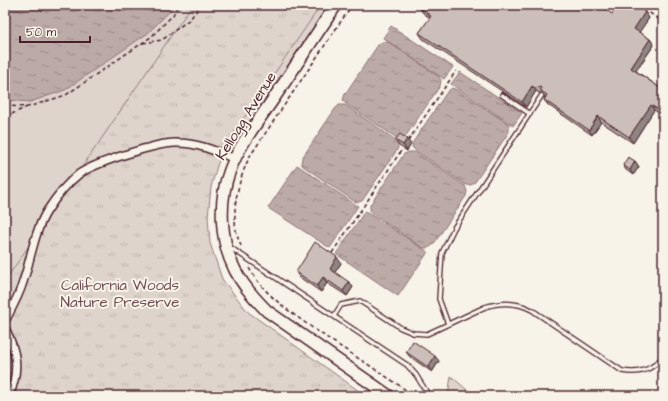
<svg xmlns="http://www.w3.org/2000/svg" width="668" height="401" font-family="'Architects Daughter',sans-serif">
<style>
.green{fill:#ded4cc;stroke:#947a7c}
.forest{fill:url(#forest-firs);stroke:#947a7c}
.park{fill:url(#park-tufts);stroke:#947a7c}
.water{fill:url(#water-ripples);stroke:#8e7275}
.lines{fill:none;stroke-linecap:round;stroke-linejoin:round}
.lane-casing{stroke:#4a1f2b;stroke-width:6}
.street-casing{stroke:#4a1f2b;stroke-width:10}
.primary-casing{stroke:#4a1f2b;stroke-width:14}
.path{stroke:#4a1f2b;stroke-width:1.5;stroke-dasharray:4 3;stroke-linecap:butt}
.lane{stroke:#f7f3e8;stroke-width:3.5}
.street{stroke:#f7f3e8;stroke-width:7}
.primary{stroke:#f7f3e8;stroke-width:11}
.wall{fill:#afa49f;stroke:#4a1f2b}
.shaded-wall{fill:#8f8682;stroke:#4a1f2b}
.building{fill:#ccbfb9;stroke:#4a1f2b}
.labels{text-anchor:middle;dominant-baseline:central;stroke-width:4;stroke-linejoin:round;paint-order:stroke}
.street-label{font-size:15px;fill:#4a1f2b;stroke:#f7f3e8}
.park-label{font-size:15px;fill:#6f4c53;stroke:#f7f3e8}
</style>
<defs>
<pattern id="forest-firs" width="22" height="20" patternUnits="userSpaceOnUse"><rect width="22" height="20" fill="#ded4cc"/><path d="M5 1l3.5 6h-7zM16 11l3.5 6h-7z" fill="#c0b6af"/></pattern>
<pattern id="park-tufts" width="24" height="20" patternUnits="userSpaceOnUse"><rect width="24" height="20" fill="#ded4cc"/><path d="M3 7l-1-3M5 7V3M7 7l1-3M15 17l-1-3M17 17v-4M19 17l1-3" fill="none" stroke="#c0b6af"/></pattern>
<pattern id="water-ripples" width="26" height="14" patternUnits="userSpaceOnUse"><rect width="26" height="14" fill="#bcaaa7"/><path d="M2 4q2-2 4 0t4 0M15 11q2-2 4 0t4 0" fill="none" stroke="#9b8a88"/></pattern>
</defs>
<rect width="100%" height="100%" fill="#f7f3e8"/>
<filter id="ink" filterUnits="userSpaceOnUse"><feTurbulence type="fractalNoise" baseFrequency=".025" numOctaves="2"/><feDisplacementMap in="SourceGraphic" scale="8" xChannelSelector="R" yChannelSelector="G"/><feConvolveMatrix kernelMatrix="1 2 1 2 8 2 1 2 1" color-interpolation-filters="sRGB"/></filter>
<g filter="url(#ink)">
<!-- green -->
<path class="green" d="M5 5H336L235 159 208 148 80 174 47 211 5 321Z"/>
<!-- forest -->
<path class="forest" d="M451 376 474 396H448Z"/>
<!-- park -->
<path class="park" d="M192 5H321L229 140 218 163 211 187 208 217 210 243 222 279 248 312 366 396H5V281Z"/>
<!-- water -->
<path class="water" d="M5 5H173L169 12 148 33 65 90 30 102 5 100Z
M391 26 453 67 444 79 383 38Z
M382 42H388L438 76 441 80 440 86 405 137 402 139 397 138 346 104 343 100 345 94 378 45Z
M460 72 522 113 513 126 451 84Z
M452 88 457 90 507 123 509 126V132L475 182 471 185H466L416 151 412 147 413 142 447 92Z
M339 105H345L396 140 399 144 397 150 362 201 358 202 354 201 303 166 301 163 302 158 335 109Z
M409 152H415L465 186 467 191 466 196 433 245 428 248H423L373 214 370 210V205L404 154Z
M297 165 358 206 330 248 268 208Z
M365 211 428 252 398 296 336 254Z"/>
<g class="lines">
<!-- lane casing -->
<g class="lane-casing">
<path id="lane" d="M502 95 530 114
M228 246 407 365 416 375 429 396
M334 316 341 305 360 301 401 328 413 333 427 334 485 307C501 302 517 302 532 310L622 371C638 374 653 370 663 356
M448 324 439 299 442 253 454 228 542 95"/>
</g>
<!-- street casing -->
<g class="street-casing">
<path id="street" d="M5 321C12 308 19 296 23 282 31 259 34 232 47 211 56 197 66 184 79 174 95 163 158 142 177 143 198 143 216 151 235 159
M5 328C17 352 20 370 9 396"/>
</g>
<!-- primary casing -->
<g class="primary-casing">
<path id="primary" d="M336 5C316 35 296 65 276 95 260 119 240 143 230 170 218 201 220 241 235 270 243 286 255 299 267 311L389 396"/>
</g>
<!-- path -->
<path class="path" d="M638 5 663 22
M143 43 162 40 190 19 201 5
M5 106 28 107 66 95 151 37 173 15 178 5
M5 117 27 107
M408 141 456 71
M241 246C239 241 237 236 236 230 232 206 239 178 250 156L352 5
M332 253 401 151
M249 268C263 293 287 310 310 326 344 350 380 371 414 396"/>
<!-- lane -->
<use href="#lane" class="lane"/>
<!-- street -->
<use href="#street" class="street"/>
<!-- primary -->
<use href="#primary" class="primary"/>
</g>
<!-- wall -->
<path class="wall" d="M654 5H663V14L658 10Z
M419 7 612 14 645 12 649 18 639 32 650 39 654 45 636 71 663 90V116L654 110 633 143 601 122 592 135 548 105 544 100 545 97 542 93H539L536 91 526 107 423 39 419 33 430 18 423 13Z
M395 140 411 144 407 151 399 146Z
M635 161 639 167 633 175 626 170 623 165Z
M341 263 335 272 353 287 347 296 327 283 321 292 299 277 296 272Z
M406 352 439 361 432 372 410 357Z"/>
<!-- shaded-wall -->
<path class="shaded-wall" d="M645 12 649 18 638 34 634 29Z
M650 39 654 45 634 73 631 68Z
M532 86 536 91 526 107 522 102Z
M651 105 654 110 633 143 629 137Z
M598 116 601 122 592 135 589 130Z
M407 139 411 144 407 151 403 145Z
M635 161 639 167 633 175 630 170Z
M337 257 341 263 334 274 330 269Z
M323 277 327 283 321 292 317 286Z
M349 282 353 287 347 296 343 291Z
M435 356 439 361 432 372 428 367Z"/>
<!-- building -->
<path class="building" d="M421 5H599L612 14 617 5H635L645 12 634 29 650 39 631 68 663 90V113L651 105 629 137 598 116 589 130 544 100 547 95 541 91V88L540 87 535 88 532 86 522 102 419 33 431 16 419 7Z
M654 5H663V11Z
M400 134 407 139 403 145 395 140Z
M628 157 635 161 630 170 623 165Z
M315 242 337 257 330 269 349 282 343 291 323 277 317 286 296 272Z
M413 341 435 356 428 367 406 352Z"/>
</g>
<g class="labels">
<!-- street labels -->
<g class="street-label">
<text transform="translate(246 116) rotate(-58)">Kellogg Avenue</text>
</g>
<!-- park labels -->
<g class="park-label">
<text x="120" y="285">California Woods<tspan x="120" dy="17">Nature Preserve</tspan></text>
</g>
</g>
<!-- margin -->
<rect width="668" height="401" fill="none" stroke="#f7f3e8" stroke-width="20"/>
<rect x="10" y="10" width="648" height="381" fill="none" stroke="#4a1f2b" stroke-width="1.5" filter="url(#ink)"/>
<!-- scale -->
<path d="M20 36v6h70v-6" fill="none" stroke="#4a1f2b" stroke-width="2"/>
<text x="26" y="36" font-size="12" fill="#4a1f2b" stroke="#f7f3e8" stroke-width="3" paint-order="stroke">50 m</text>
</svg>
